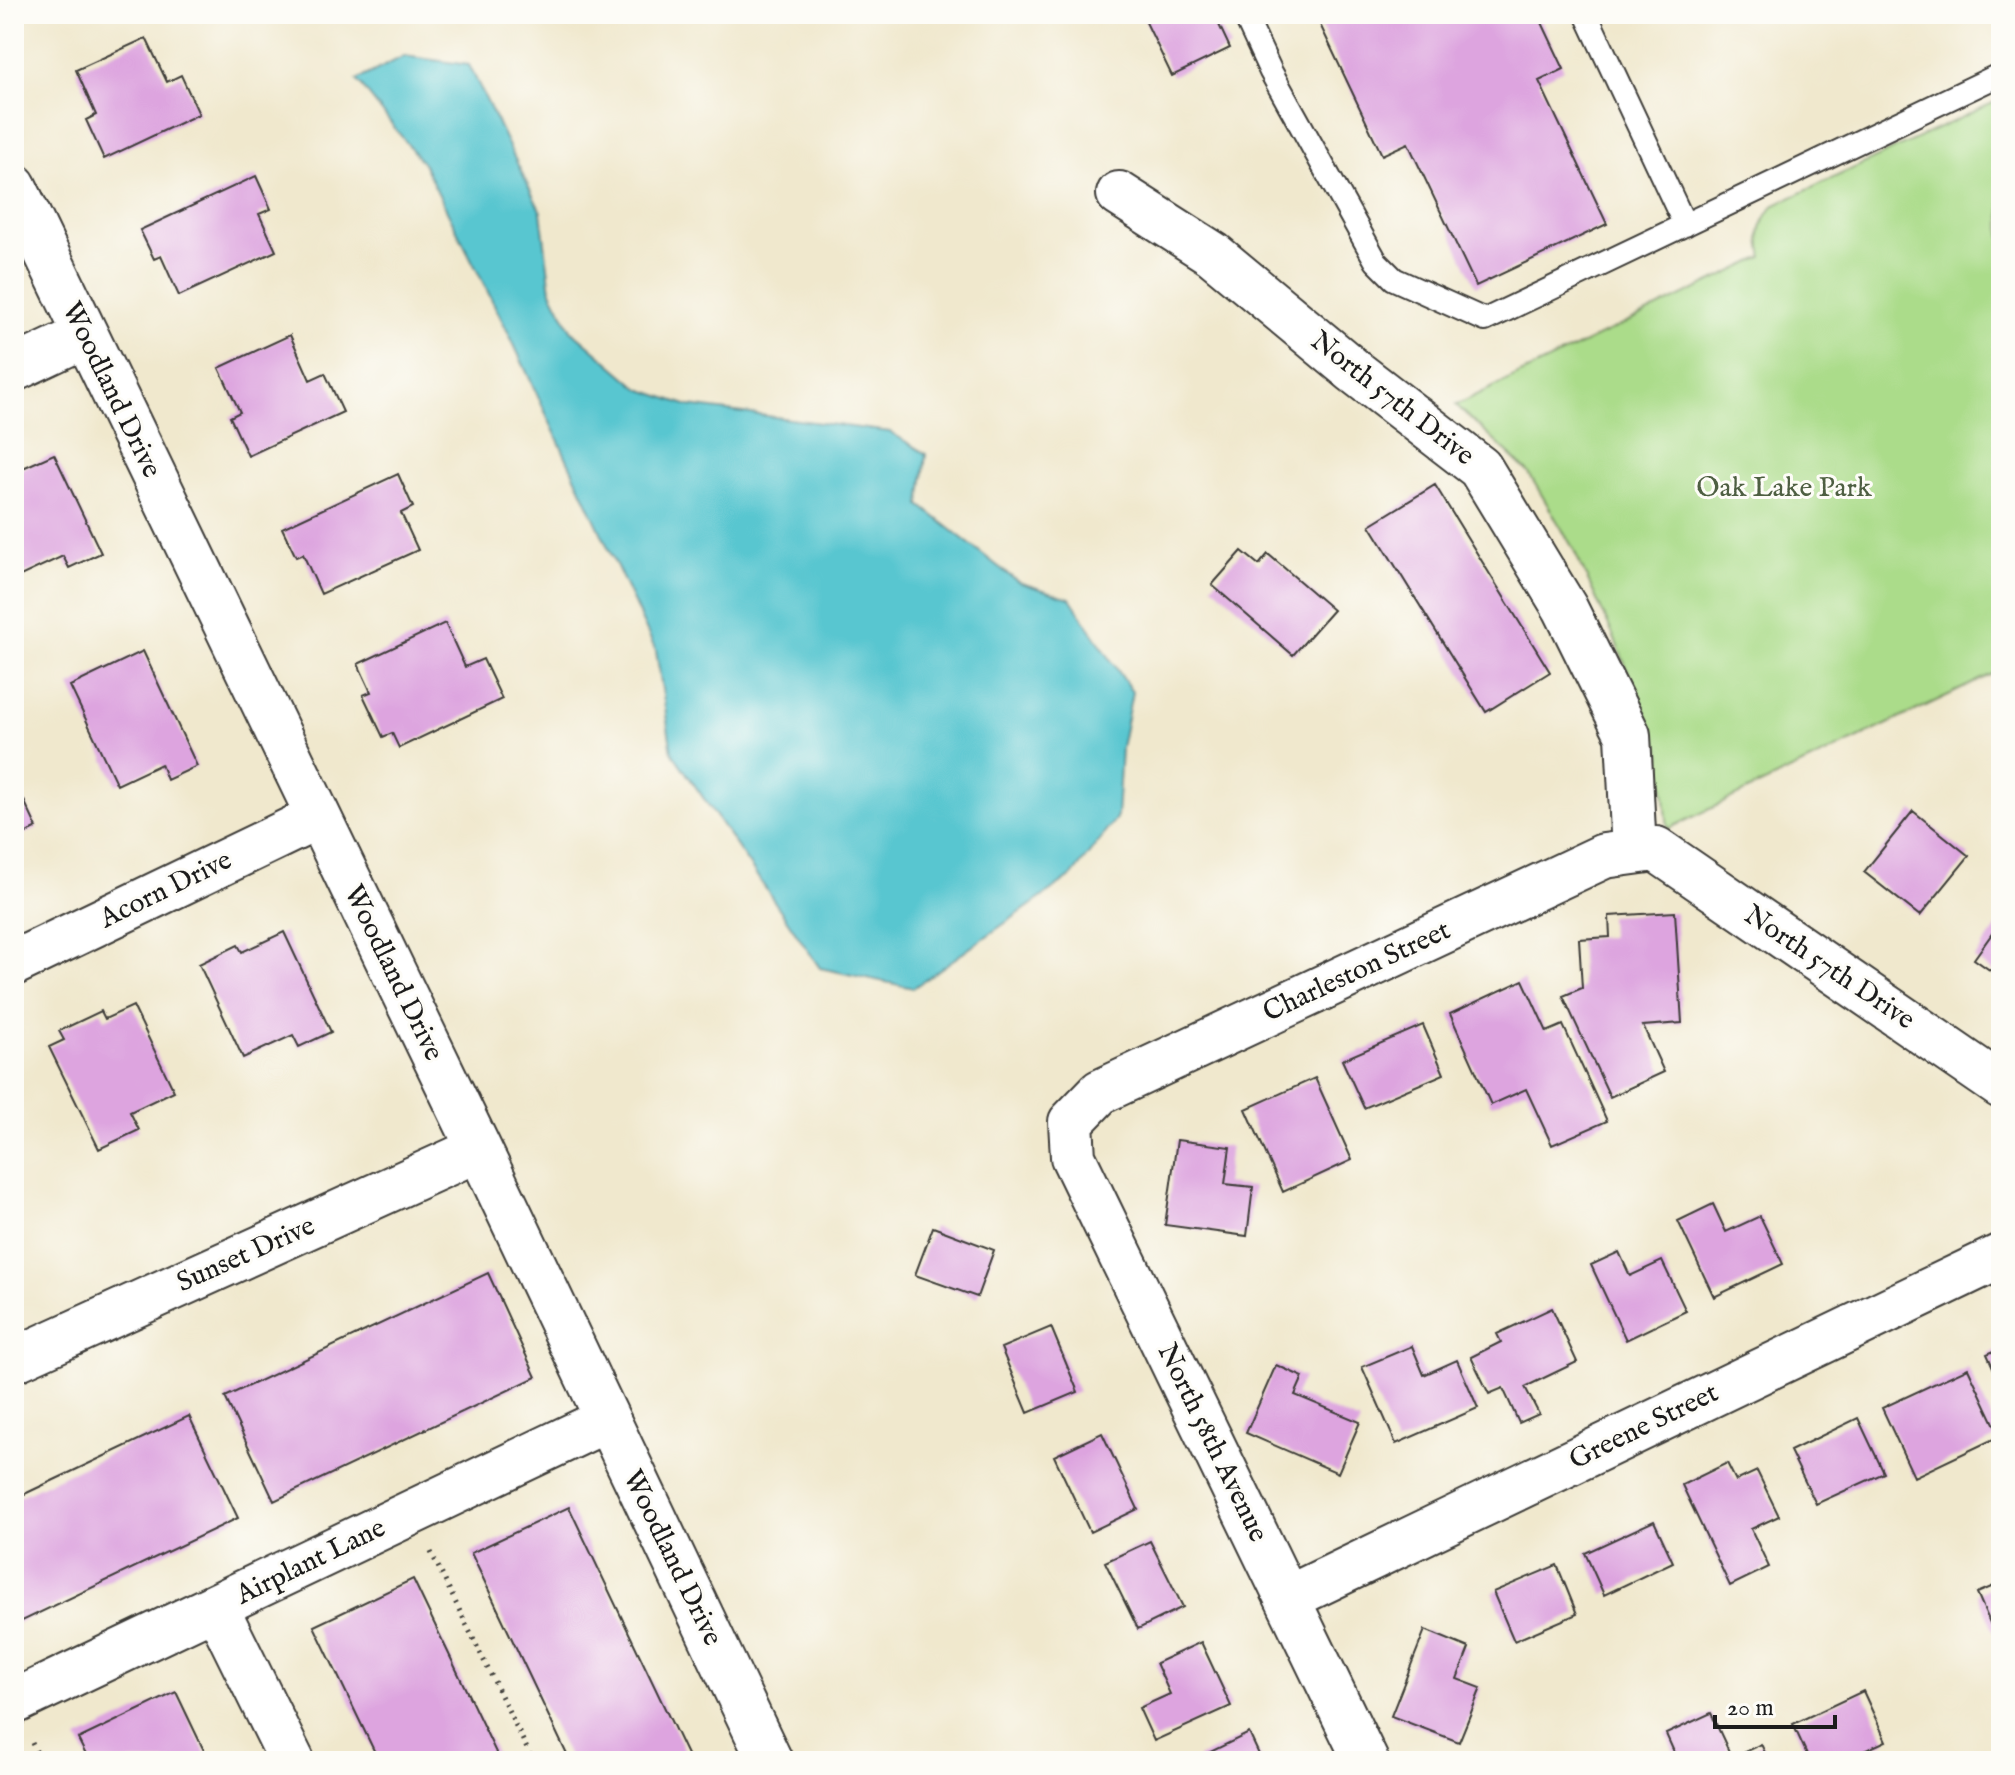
<svg xmlns="http://www.w3.org/2000/svg" width="2015" height="1775" font-family="'IM FELL English',serif">
<style>
.green{fill:#abdc8a;stroke:#647c53;stroke-width:2}
.water{fill:#59c6d0;stroke:#3a7176;stroke-width:2}
.building{fill:#dda4df}
.lines{fill:none;stroke-linecap:round;stroke-linejoin:round}
.lane-casing{stroke:#3c3b37;stroke-width:26}
.street-casing{stroke:#3c3b37;stroke-width:48}
.path{stroke:#3c3b37;stroke-width:5;stroke-dasharray:2 6;stroke-linecap:butt}
.lane{stroke:#fff;stroke-width:22}
.street{stroke:#fff;stroke-width:44}
.labels{text-anchor:middle;dominant-baseline:central;stroke-width:6;stroke-linejoin:round;paint-order:stroke}
.street-label{font-size:28px;fill:#1c1c1c;stroke:#fdfcf7}
.park-label{font-size:28px;fill:#4e5f42;stroke:#fdfcf7}
</style>
<rect width="100%" height="100%" fill="#fdfcf7"/>
<filter id="ink" filterUnits="userSpaceOnUse"><feTurbulence type="fractalNoise" baseFrequency=".0125" numOctaves="2"/><feDisplacementMap in="SourceGraphic" scale="16" xChannelSelector="R" yChannelSelector="G"/><feConvolveMatrix kernelMatrix="1 2 1 2 8 2 1 2 1" color-interpolation-filters="sRGB"/></filter>
<filter id="wash" filterUnits="userSpaceOnUse"><feTurbulence type="fractalNoise" baseFrequency=".006" numOctaves="4" result="noise"/><feDisplacementMap in="SourceGraphic" scale="32" xChannelSelector="R" yChannelSelector="G"/><feGaussianBlur stdDeviation="1.8" result="paint"/><feColorMatrix in="noise" values="0 0 0 0 0 0 0 0 0 0 0 0 0 0 0 0 0 1.4 0 .05"/><feComposite in="paint" operator="in"/></filter>
<g filter="url(#wash)">
<rect width="100%" height="100%" fill="#f0e8cd"/>
<!-- green -->
<path class="green" d="M2001 99V670L1668 829 1660 749 1613 635 1573 548 1528 472 1456 405 1763 257C1758 233 1758 227 1773 206Z"/>
<!-- water -->
<path class="water" d="M404 56 469 65 541 212 551 291 571 330 640 389 689 406 890 432 926 454 920 505 1018 582 1070 598 1132 692 1121 748 1117 817 1072 876 913 988 820 968 672 752 656 651 511 338 424 165 357 80Z"/>
<g id="blocks">
<!-- building -->
<path class="building" d="M1142 14H1214L1230 48 1172 76Z
M1315 14H1538L1564 69 1539 81 1607 224 1476 286 1408 143 1382 155Z
M146 38 167 82 181 75 199 114 104 159 86 120 96 115 76 70Z
M256 176 271 209 259 214 276 251 179 296 161 256 154 259 140 230Z
M290 335 310 380 325 373 343 412 248 456 230 417 240 412 219 368Z
M54 454 101 553 69 568 63 556 14 579V472Z
M398 474 413 507 401 513 418 550 321 594 303 554 296 557 282 528Z
M1435 485 1550 672 1486 712 1370 525Z
M1242 551 1259 565 1268 554 1333 610 1293 655 1212 585Z
M445 623 465 667 483 659 502 699 399 748 392 733 383 737 363 695 371 692 358 664Z
M143 651 197 766 167 780 161 764 117 785 70 686Z
M14 779 37 828 14 839Z
M1913 811 1969 856 1920 916 1864 872Z
M1675 912 1682 1023 1643 1026 1664 1072 1610 1097 1563 996 1582 988 1579 939 1610 937 1609 916Z
M2001 921V978L1974 959Z
M284 932 331 1032 299 1047 293 1035 243 1058 199 964 238 945 242 952Z
M1523 980 1547 1032 1563 1025 1607 1121 1552 1145 1526 1089 1491 1105 1450 1014Z
M133 1006 174 1091 130 1112 139 1130 99 1149 49 1047 64 1040 59 1031 101 1011 105 1019Z
M1423 1025 1444 1074 1364 1108 1342 1060Z
M1315 1078 1352 1160 1283 1192 1246 1109Z
M1177 1140 1230 1147 1225 1184 1253 1187 1247 1236 1165 1225Z
M1713 1204 1726 1232 1760 1216 1783 1264 1714 1297 1678 1221Z
M933 1227 994 1250 977 1297 915 1275Z
M1619 1252 1630 1276 1662 1261 1686 1311 1626 1340 1591 1265Z
M488 1273 536 1377 274 1501 225 1397Z
M1552 1308 1577 1362 1525 1387 1539 1414 1519 1423 1503 1388 1489 1394 1471 1357 1501 1342 1497 1334Z
M1051 1327 1078 1392 1028 1413 1001 1348Z
M1412 1346 1424 1375 1457 1360 1478 1408 1396 1444 1362 1367Z
M2001 1348V1385L1987 1354Z
M1276 1365 1303 1377 1295 1395 1360 1422 1338 1473 1246 1433Z
M1968 1368 2000 1436 1914 1477 1882 1408Z
M189 1416 238 1518 16 1624 14 1619V1499Z
M1858 1418 1884 1473 1816 1504 1790 1451Z
M1102 1433 1138 1509 1090 1532 1054 1456Z
M1727 1463 1736 1481 1757 1471 1779 1516 1751 1529 1769 1567 1730 1586 1682 1485Z
M569 1507 690 1761H570L471 1553Z
M1654 1521 1673 1562 1604 1595 1585 1553Z
M1150 1541 1183 1607 1138 1629 1105 1562Z
M1557 1565 1577 1614 1514 1641 1493 1592Z
M413 1579 500 1761H379L314 1626Z
M2001 1583V1648L1977 1593Z
M1425 1630 1469 1648 1457 1679 1481 1688 1459 1742 1391 1716Z
M1201 1642 1231 1706 1154 1741 1139 1708 1170 1694 1156 1663Z
M1863 1691 1886 1741 1842 1761H1810L1793 1724Z
M176 1692 209 1761H89L78 1739Z
M1711 1713 1732 1758 1761 1744 1769 1761H1678L1666 1734Z
M1249 1733 1262 1761H1199L1198 1758Z"/>
</g>
</g>
<g filter="url(#ink)">
<use href="#blocks" fill-opacity="0" stroke="#3c3b37" stroke-width="2"/>
<g class="lines">
<!-- lane casing -->
<g class="lane-casing">
<path id="lane" d="M1244 14 1271 72 1376 261 1394 279 1485 320 2001 74
M1586 14 1685 225"/>
</g>
<!-- street casing -->
<g class="street-casing">
<path id="street" d="M14 186 479 1149 770 1761
M1119 194 1213 254 1354 371 1480 468 1565 608 1628 735 1634 852
M14 369 84 336
M14 963 318 817
M14 1360 479 1149
M1288 1598 2001 1256
M216 1607 292 1761
M14 1702 606 1420
M1366 1761 1073 1157 1071 1122 1100 1092 1604 856 1656 849 2001 1086"/>
</g>
<!-- path -->
<path class="path" d="M431 1552 533 1761
M32 1743 41 1761"/>
<!-- lane -->
<use href="#lane" class="lane"/>
<!-- street -->
<use href="#street" class="street"/>
</g>
</g>
<g class="labels">
<!-- street labels -->
<g class="street-label">
<text transform="translate(111 390) rotate(64)">Woodland Drive</text>
<text transform="translate(1392 399) rotate(38)">North 57th Drive</text>
<text transform="translate(166 890) rotate(-26)">Acorn Drive</text>
<text transform="translate(1829 968) rotate(34)">North 57th Drive</text>
<text transform="translate(1357 972) rotate(-25)">Charleston Street</text>
<text transform="translate(393 973) rotate(64)">Woodland Drive</text>
<text transform="translate(246 1255) rotate(-24)">Sunset Drive</text>
<text transform="translate(1644 1427) rotate(-26)">Greene Street</text>
<text transform="translate(1212 1443) rotate(64)">North 58th Avenue</text>
<text transform="translate(672 1558) rotate(64)">Woodland Drive</text>
<text transform="translate(311 1562) rotate(-26)">Airplant Lane</text>
</g>
<!-- park labels -->
<g class="park-label">
<text x="1784" y="488">Oak Lake Park</text>
</g>
</g>
<!-- margin -->
<rect width="2015" height="1775" fill="none" stroke="#fdfcf7" stroke-width="48"/>
<!-- scale -->
<path d="M1715 1715v12h120v-12" fill="none" stroke="#1c1c1c" stroke-width="4"/>
<text x="1727" y="1715" font-size="24" fill="#1c1c1c" stroke="#fdfcf7" stroke-width="6" paint-order="stroke">20 m</text>
</svg>
